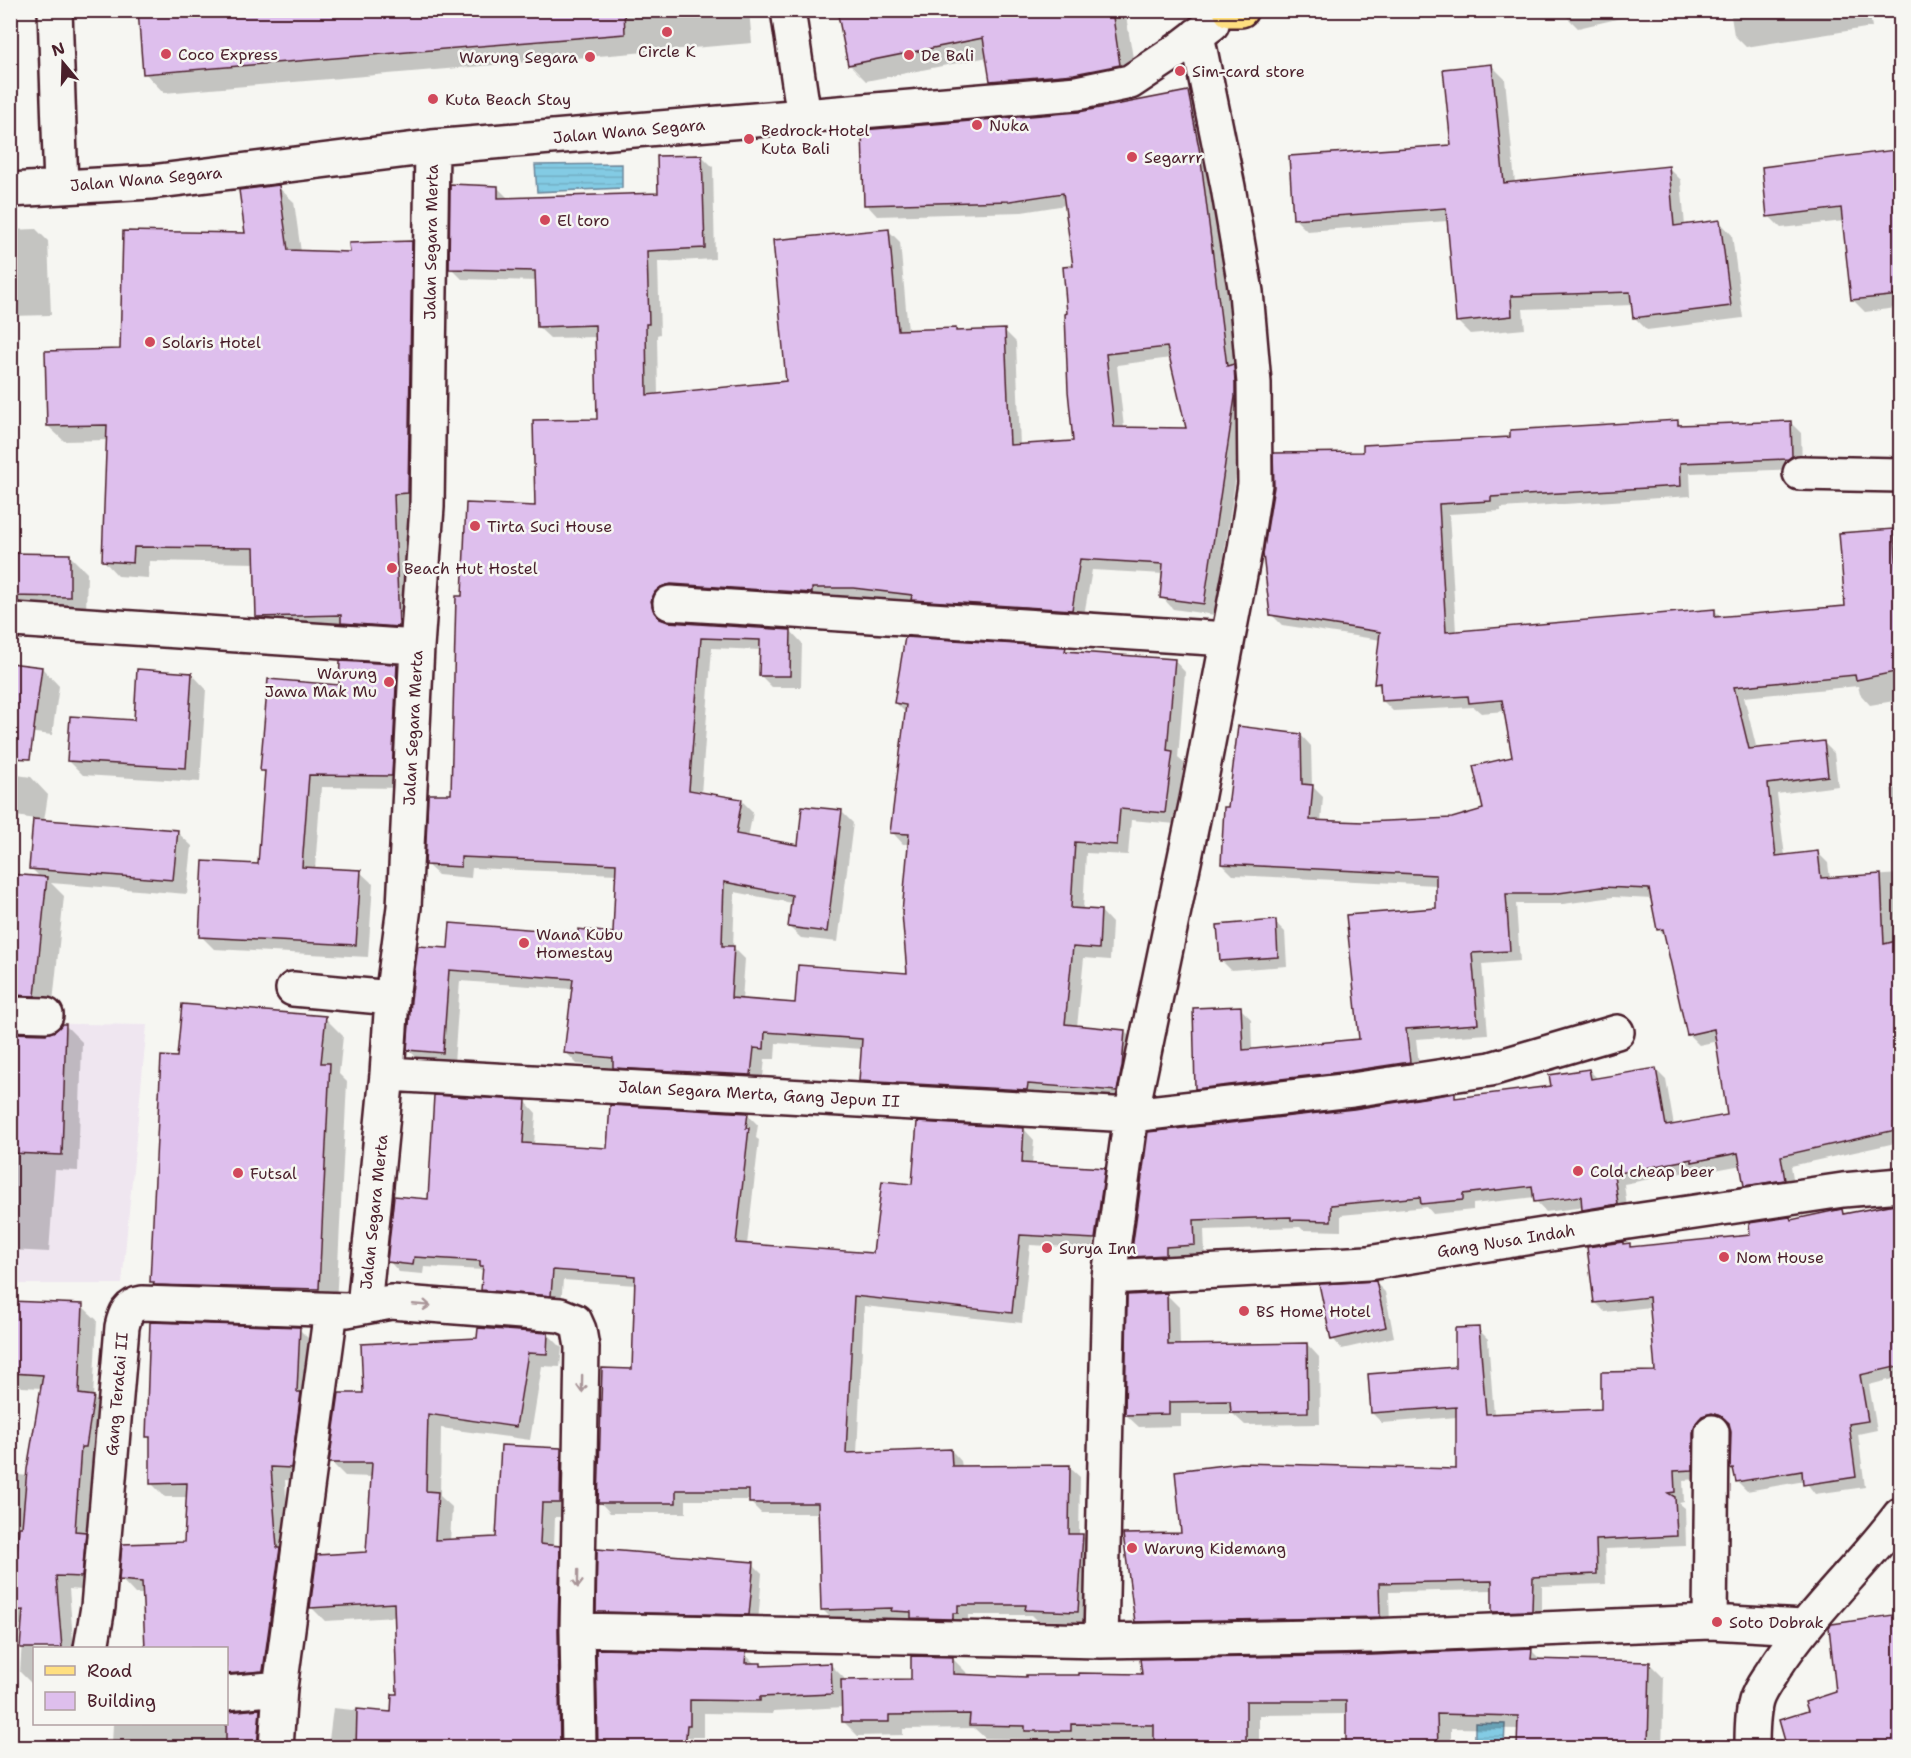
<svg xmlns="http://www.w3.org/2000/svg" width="1911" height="1758" font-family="'Shantell Sans',sans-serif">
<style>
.built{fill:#efe6f0}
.water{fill:url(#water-rules);stroke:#6c869a;stroke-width:1.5}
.shadow{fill:#0003;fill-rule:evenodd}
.building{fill:#debfed;stroke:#4a1f2b;stroke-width:1.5;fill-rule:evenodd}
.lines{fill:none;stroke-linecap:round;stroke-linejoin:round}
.minor-casing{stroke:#4a1f2b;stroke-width:38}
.major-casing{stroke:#4a1f2b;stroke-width:38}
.minor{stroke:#f6f6f2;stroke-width:33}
.major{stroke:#ffdf80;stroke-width:33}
.oneway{stroke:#a99598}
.poi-dot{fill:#d1495b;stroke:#f6f6f2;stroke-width:2}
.labels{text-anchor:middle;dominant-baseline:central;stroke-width:5;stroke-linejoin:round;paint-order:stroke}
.poi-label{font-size:16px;fill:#4a1f2b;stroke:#f6f6f2;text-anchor:start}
.street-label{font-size:16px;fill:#4a1f2b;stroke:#f6f6f2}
</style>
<defs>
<pattern id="water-rules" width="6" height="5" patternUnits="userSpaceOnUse" patternTransform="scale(1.5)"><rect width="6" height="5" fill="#83cbe4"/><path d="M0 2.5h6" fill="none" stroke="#73aec4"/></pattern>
</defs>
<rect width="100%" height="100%" fill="#f6f6f2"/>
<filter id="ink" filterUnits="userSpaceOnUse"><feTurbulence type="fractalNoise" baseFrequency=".0167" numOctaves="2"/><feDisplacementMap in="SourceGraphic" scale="12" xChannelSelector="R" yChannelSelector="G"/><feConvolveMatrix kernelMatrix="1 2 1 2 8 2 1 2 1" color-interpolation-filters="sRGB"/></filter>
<g filter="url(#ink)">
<!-- built -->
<path class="built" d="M11 1023 147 1025 122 1284H11Z"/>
<!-- water -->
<path class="water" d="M622 164V188L537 192 535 165Z
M1475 1723 1505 1724 1504 1747H1475Z"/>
<!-- shadow -->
<path class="shadow" d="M139 10H749L752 43 164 93 145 73Z
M838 10H1125L1137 82 1009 98 991 81 988 57 866 81 849 64Z
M1565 10H1656L1578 28 1566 16Z
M1730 10H1869L1872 27 1746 47 1734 35Z
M1892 33H1900V126Z
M1492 66 1505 79 1515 183 1668 167 1681 180 1685 226 1720 222 1732 235 1743 318 1647 330 1634 317 1633 305 1523 309 1525 329 1470 334 1457 321 1448 221 1307 231 1294 218 1452 146Z
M1188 92 1199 104 1210 165 1237 370 1246 409 1215 615 1173 609 1162 597 1164 574 1092 570 1083 621 865 599 823 598 662 613 664 622 791 631 802 643 801 687H772L760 675 761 650 712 648 701 794 741 800 753 812 748 838 799 846 841 811 853 823 838 942 801 938 789 927 792 903 735 892 733 947 745 959 742 1000 796 1004 908 974 909 844H903L892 832 907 714 895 702 1065 649 1069 652 1174 660 1185 672 1178 758 1184 763 1176 824 1131 820 1128 855 1086 853 1083 910 1101 911 1112 923 1110 960 1084 958 1077 1027 1125 1032 1136 1043 1128 1102 872 1092 861 1081 863 1049 776 1043 775 1059H765L762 1086 626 1079 615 1068 577 1064 566 1052 573 989 460 981 454 1064 420 1061 409 1050 449 950 579 934 614 935 617 874 472 868 471 878 438 875 426 864 452 795 536 507 598 421 597 337 550 338 538 327 537 281 462 279 451 268 498 188 509 199 659 194 702 156 713 167 715 259 658 262 660 334 657 335 658 395 787 383 888 230 900 242 908 331 956 329 959 333 1005 331 1016 342 1020 446 1074 443 1069 315 1075 267 1066 205 1022 212 877 216 866 204 1079 113ZM1171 358 1188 429 1124 428 1117 365Z
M1900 151V356L1896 308 1865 312 1853 300 1844 221 1781 228 1769 216 1763 168Z
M278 187 294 202 301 252 351 253 411 242 427 258 423 508H409L414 642 273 632 258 617 256 563 149 561 148 578 118 576 103 560 108 440 64 441 48 426 122 350 246 235Z
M36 229 48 241 51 315 10 316V230Z
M1677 421 1682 426 1791 423 1801 433 1802 467 1799 469 1690 473 1691 496 1501 508V511L1449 514 1456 632 1714 610 1722 618 1846 607 1841 534 1900 530V700L1870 705 1860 694 1858 686 1744 697 1757 750 1824 743 1834 753 1838 786 1777 794 1785 856 1817 852 1828 863 1830 879 1900 874V1142L1791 1166 1795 1190 1756 1196 1746 1185 1742 1165 1704 1172 1702 1169 1624 1184 1628 1215 1595 1220 1584 1207 1546 1212 1536 1201 1535 1197 1473 1204V1210L1433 1214 1427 1207 1341 1215V1231L1303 1230 1300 1227 1204 1230 1205 1255 1176 1257V1265L1143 1267 1132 1257 1354 1110 1454 1095 1458 1099 1553 1087 1589 1070 1598 1079 1655 1069 1666 1080 1674 1126 1729 1116 1718 1041 1699 1045 1688 1034 1666 937 1658 929 1652 899 1613 897 1563 904H1516L1520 961 1482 964 1488 1034 1416 1039 1420 1073 1208 1099 1197 1088 1240 1008 1251 1019 1252 1050 1360 1040 1438 910 1437 885 1233 875 1222 864 1230 809 1301 735 1311 746 1312 786 1323 797 1321 822 1364 824 1452 819 1485 810 1513 758 1505 711 1481 713 1474 707 1393 711 1382 700V689L1376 683 1381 640 1282 625 1271 614 1365 453ZM1588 1193V1196L1543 1202V1199Z
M10 550 16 555 70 556 87 573 86 614 10 612Z
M397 666 410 679 404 788 321 787 315 869 360 872 373 884 368 957 214 949 201 936 259 866 266 775 262 770 341 686Z
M42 668 59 686 52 735 10 730Z
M192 674 206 689 200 782 83 775 69 761 135 721Z
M10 774 31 777 48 795 44 821 177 832 192 846 187 894 51 883 64 896 52 1012 10 1023V875L41 878 31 868 35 819 10 815Z
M1900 788V859L1891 789Z
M1275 922 1285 932 1287 966 1231 970 1221 960Z
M325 1018 343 1036 339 1074 347 1082 336 1306 173 1302 152 1281 178 1058Z
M65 1025 82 1042 78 1171 55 1170 49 1252 10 1250V1034L46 1035 55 1033Z
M526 1102 536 1113 534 1145 609 1149 747 1114 758 1125 756 1138 759 1140 747 1245 875 1254 914 1186 1024 1129 1034 1140 1032 1165 1104 1169 1115 1180 1105 1249 1030 1245 1022 1323 864 1306 857 1454 951 1450 961 1461 962 1467H1069L1080 1477 1079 1536H1082L1093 1546 1088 1622 1037 1620 1032 1615H968V1623L904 1621 900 1618 833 1620 822 1609 819 1513H761L750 1502 751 1500H686V1513H610L600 1502 633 1371 636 1285 563 1280 561 1305 493 1300 482 1290 484 1270 424 1267 423 1274 399 1272 389 1261 429 1201ZM1102 1177H1105L1096 1247 1093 1246Z
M1894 1206 1900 1212V1377L1869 1385 1877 1430 1858 1434 1865 1487 1815 1494 1805 1481 1747 1491 1737 1481 1735 1471 1732 1468V1432L1730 1424 1722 1422 1702 1479 1683 1480 1684 1502 1679 1503 1685 1508 1686 1546 1605 1549 1606 1584 1542 1586V1620L1503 1621 1493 1612 1494 1590 1389 1592 1390 1626 1146 1631 1136 1621 1183 1535 1458 1470 1457 1417 1382 1423 1372 1413 1457 1368 1478 1329 1488 1339 1494 1415 1603 1410 1657 1372 1651 1307 1605 1312 1595 1302 1624 1246 1629 1245 1633 1249 1752 1236 1790 1218 1792 1221 1841 1211 1845 1215Z
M1375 1282 1385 1292 1394 1337 1342 1349 1333 1339Z
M1166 1294 1179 1307 1180 1346 1307 1344 1319 1357 1320 1424 1245 1425 1233 1414H1181V1426L1139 1427 1126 1415Z
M10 1304 82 1306 97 1320 93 1398 108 1412 95 1591 69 1589 73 1640 81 1648H34V1686L20 1672 23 1625 10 1626V1474L28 1476 42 1388 22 1387 10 1375Z
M299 1329 313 1343 304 1481 285 1480 291 1561 277 1684 226 1695V1648H146L144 1594H135L121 1579 186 1544 188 1497H165L151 1483V1440L148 1436Z
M548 1334 562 1348 560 1367 542 1366 530 1440 441 1428 440 1496 452 1507 450 1541 497 1538 561 1449 575 1463 574 1517H555L554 1547 559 1548 573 1562V1748H328L333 1708 393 1714 399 1695 396 1617 325 1621 311 1607 367 1554 372 1477 345 1476 331 1462 365 1394Z
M753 1564 762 1573 758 1623 607 1620 598 1611Z
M1900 1616V1748H1789L1810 1712 1838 1693 1832 1626Z
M1531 1650 1542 1661 1650 1664 1664 1678 1662 1748H1519V1729L1451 1728V1748H1347V1714L1259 1715V1748H1026L1027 1739 985 1738 974 1728 903 1729V1735L858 1736 844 1722 843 1707 774 1711 773 1714 704 1713V1737H687V1748H599L745 1654 756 1665H761L763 1667 830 1664 844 1678V1682L913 1681 952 1658 966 1672 967 1676 1028 1678 1144 1676 1372 1656Z
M10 1708 16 1713V1744H112L113 1724H226L259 1710 273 1724 272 1748H10Z"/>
<!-- building -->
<path class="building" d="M138 10H624L625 34 143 74Z
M837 10H1112L1120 65 1074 74 990 81 983 38 848 65Z
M1492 64 1504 183 1669 166 1674 226 1720 220 1731 306 1633 318 1630 292 1511 296 1512 316 1456 322 1446 208 1293 219 1289 156 1451 145 1443 69Z
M1188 91 1200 153 1227 366 1234 364 1235 384V397L1204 604 1160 598 1163 564 1080 559 1072 610 911 600 912 595 853 588H812V593L671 584 661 587 655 592 651 601 654 612 660 619 668 622 791 630 790 676H759L760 640 701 638 689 790 742 799 736 834 798 845 802 806 842 810 827 932 788 927 792 895 724 882 722 946H734L731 998 795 1003 798 965 907 973 902 913 909 834 890 833 906 705 894 703 905 637 1066 647 1065 651 1175 659 1167 750 1173 751 1165 813 1120 809 1117 845 1075 842 1071 908 1101 910 1099 949 1073 947 1065 1024 1125 1030 1122 1067 1117 1091 1028 1084 1027 1090 859 1081 862 1039 765 1032 764 1049 754 1048 751 1075 613 1068V1058L564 1053 573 979 449 970 443 1053 407 1050 411 1000 418 946 448 948 450 923 578 933V929L613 933 616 864 461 857V867L425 865 428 794H451L456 596H462L466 503 535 506 533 420 597 419 595 325 537 327 535 271 449 269 450 184 498 186V198L658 193 657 156 702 155 705 248 647 251 649 324H646L647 395 786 381 773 240 889 229 898 330 956 328V331L1005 329 1010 445 1073 441 1068 391 1065 314 1067 313 1063 267 1073 266 1063 193 1010 201 864 205 862 130 1079 112ZM1167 347 1186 428 1114 427 1106 354Z
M1895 150 1900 196V295L1851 300 1841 208 1767 217 1762 167Z
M279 185 288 250 350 252 349 243 412 241 408 493 394 494 399 627 341 623V615L256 617 254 548 134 547 133 563 102 561 107 425 47 426 45 351 120 349 123 231 245 233 239 190Z
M1678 420V425L1791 421 1792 456 1788 459 1680 463 1681 486 1491 497V501L1439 504 1446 632 1715 609V617L1845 606 1839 533 1894 529 1900 619V671L1856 680 1855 675 1734 687 1749 749 1824 741 1828 776 1768 784 1776 856 1818 851 1821 878 1881 874 1884 944 1900 940V1129L1781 1156 1785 1180 1744 1186 1738 1153 1692 1162V1159L1614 1174 1618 1204 1582 1210 1581 1196 1534 1202 1532 1186 1463 1194V1200L1421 1204 1420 1197 1331 1205V1221L1291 1220V1217L1194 1220 1195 1245 1166 1247V1255L1131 1257 1148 1132 1354 1109 1455 1093V1098L1551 1086 1549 1075 1589 1069 1591 1079 1656 1068 1666 1126 1727 1115 1714 1029 1687 1035 1663 929 1657 930 1649 889 1601 887 1552 894H1506L1510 951 1472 953 1478 1024 1406 1029 1410 1062 1350 1071 1195 1089 1193 1008 1241 1006 1243 1050 1359 1039 1346 915 1436 908V875L1221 864 1224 807H1228L1238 726 1301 734 1302 784 1313 785 1310 820 1364 822 1452 818 1483 809 1473 766 1512 757 1502 700 1469 703 1468 696 1381 701 1380 683 1374 684 1380 632 1270 615 1263 554 1274 487 1273 453 1363 452V445L1510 437V430Z
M10 553 70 554V597L10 596Z
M340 661 397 664 392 776 309 775 302 867 361 870 356 945 199 937 203 861 258 864 265 771H260L268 679 339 685Z
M10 663 42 667 30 759 10 758Z
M137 669 192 673 186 768 67 761 70 716 134 720Z
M33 819 178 830 173 880 29 869Z
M10 874 47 877 35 996 10 995Z
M1276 920 1278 957 1220 961 1217 925Z
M182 1004 326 1016 321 1063H330L319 1289 153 1285 154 1282H150L161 1056 177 1057Z
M62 1024H66L62 1155 10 1153V1033L46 1034 55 1031Z
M434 1095 526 1100 523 1143 607 1148 610 1105 748 1113 746 1128H749L736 1243 873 1253 882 1181 912 1184 917 1122 1024 1128 1022 1163 1105 1168 1095 1239 1020 1235 1012 1313 854 1296 846 1453 951 1449 952 1466 1070 1465 1069 1534H1083L1078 1612 1025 1610 1026 1605H958V1613H953V1619L911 1618V1612L891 1611 892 1608 821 1610 818 1503H749V1490H676V1503H598L602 1368 632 1369 635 1276 553 1270 551 1296 481 1290 483 1266H480V1261L414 1257 413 1265 387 1262 394 1196 428 1199Z
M1895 1204 1900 1232V1366L1860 1375 1868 1421 1849 1424 1856 1477 1803 1485 1802 1471 1736 1482 1733 1468 1730 1469 1731 1432 1729 1423 1721 1416 1712 1413 1702 1416 1696 1423 1693 1432V1470L1674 1471 1675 1492 1668 1493 1675 1497 1677 1536 1596 1540 1597 1574 1533 1577 1532 1611 1492 1612V1581L1379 1583 1380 1617 1135 1622 1123 1534 1181 1533 1175 1471 1240 1463 1456 1469V1407L1371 1413 1368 1374 1455 1367V1328L1479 1327 1486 1414 1601 1409V1372L1655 1371 1649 1297 1594 1303 1587 1247 1623 1242V1244L1630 1243V1247L1750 1235 1749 1223 1790 1217 1791 1220 1842 1209 1843 1214Z
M1376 1281 1386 1327 1331 1340 1319 1284Z
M1167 1293 1168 1345 1307 1343 1308 1412 1231 1413 1230 1401 1169 1402V1414L1125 1415 1127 1295Z
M10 1301 83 1304 79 1394 94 1396 86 1447H81L75 1531 86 1532 82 1577 56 1576 62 1648H20L23 1610 13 1611 19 1527H22L27 1469 43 1375 10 1373Z
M150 1322 300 1327 297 1392H301L291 1468 271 1467 277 1548H280L263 1671 226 1674V1648H145L142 1582 119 1580 122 1544 184 1542 187 1483 150 1484V1437H146Z
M478 1328 548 1333 547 1354 528 1353 516 1427 428 1414 426 1491 438 1492 435 1540 496 1537 501 1445 561 1448 560 1503H542L540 1544 560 1546 558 1630 560 1748H356L357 1709 391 1712 392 1694H397L394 1603 310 1608 317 1555 366 1552 372 1463H329L339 1393H363L361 1344 477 1338Z
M597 1549 754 1562 749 1615 596 1612Z
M1900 1614V1748H1787L1779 1720 1808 1711 1805 1702 1836 1692 1829 1627 1832 1624Z
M1532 1648 1531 1659 1650 1662 1648 1748H1517L1518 1716 1437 1714 1438 1748H1346V1701H1246V1748H1154V1725L1071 1724V1731H1025V1726L969 1725 970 1714 889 1715V1722H842L841 1680 911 1679V1656L953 1657V1674L1026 1677V1675H1079V1673L1142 1674 1140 1659 1372 1655Z
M596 1649 746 1652 745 1663H761V1666L831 1663 832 1694 760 1697V1701L690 1700V1725H687L685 1748H598Z
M260 1709 257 1748H226V1712Z"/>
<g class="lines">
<!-- minor casing -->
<g class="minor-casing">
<path id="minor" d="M55 10 61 187
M788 10 804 117
M10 190 151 182 432 147 1077 93 1130 82 1178 50 1212 24
M1800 473 1900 475
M670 603 1227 639
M14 620 417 647
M293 989 392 998
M10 1014 46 1015
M387 1074 1131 1115 1197 800 1245 549 1255 484 1254 383 1246 292 1228 187 1197 35
M1109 1277 1368 1263 1594 1227 1843 1190 1900 1185
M364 1307 387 1074 392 998 404 907 417 647 427 507 432 147
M1710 1622 1712 1432
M577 1630 1101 1641 1371 1636 1710 1622 1803 1627
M1101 1641 1109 1277 1131 1115 1352 1090 1491 1069 1617 1032
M91 1648 98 1607 122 1327C125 1314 128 1305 142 1303L347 1310 391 1302 560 1315 575 1321 579 1330 582 1347 577 1630 579 1748
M226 1693 280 1688
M276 1748 280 1688 331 1310
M1752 1748C1752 1732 1752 1716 1756 1701 1759 1690 1768 1679 1774 1669 1810 1613 1860 1568 1900 1515"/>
</g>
<!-- major casing -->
<g class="major-casing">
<path id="major" d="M1230 10H1241"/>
</g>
<!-- minor -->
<use href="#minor" class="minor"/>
<!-- major -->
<use href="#major" class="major"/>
</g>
<!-- one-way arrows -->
<defs><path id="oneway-shaft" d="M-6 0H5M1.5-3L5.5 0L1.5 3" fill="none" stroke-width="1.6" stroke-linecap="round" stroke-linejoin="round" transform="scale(1.5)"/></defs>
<g class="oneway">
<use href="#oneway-shaft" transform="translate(422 1305) rotate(5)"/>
<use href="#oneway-shaft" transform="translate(582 1384) rotate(91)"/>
<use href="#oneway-shaft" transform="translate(578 1579) rotate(91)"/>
</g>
</g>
<!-- markers -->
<g class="poi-dot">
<circle cx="667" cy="32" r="6"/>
<circle cx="166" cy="54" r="6"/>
<circle cx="909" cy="55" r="6"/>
<circle cx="590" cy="57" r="6"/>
<circle cx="1180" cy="71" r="6"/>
<circle cx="433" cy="99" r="6"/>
<circle cx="977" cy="125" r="6"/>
<circle cx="749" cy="139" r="6"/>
<circle cx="1132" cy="157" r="6"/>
<circle cx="545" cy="220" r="6"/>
<circle cx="150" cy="342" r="6"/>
<circle cx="475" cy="526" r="6"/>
<circle cx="392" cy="568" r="6"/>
<circle cx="389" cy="682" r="6"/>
<circle cx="524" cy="943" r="6"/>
<circle cx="1578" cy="1171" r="6"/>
<circle cx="238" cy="1173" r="6"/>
<circle cx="1047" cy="1248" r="6"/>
<circle cx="1724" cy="1257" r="6"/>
<circle cx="1244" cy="1311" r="6"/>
<circle cx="1132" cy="1548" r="6"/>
<circle cx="1717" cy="1622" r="6"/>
</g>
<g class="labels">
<!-- poi labels -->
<g class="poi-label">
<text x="667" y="51" text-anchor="middle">Circle K</text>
<text x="178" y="54">Coco Express</text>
<text x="921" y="55">De Bali</text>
<text x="578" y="57" text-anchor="end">Warung Segara</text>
<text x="1192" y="71">Sim-card store</text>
<text x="445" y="99">Kuta Beach Stay</text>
<text x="989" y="125">Nuka</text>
<text x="761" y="130">Bedrock Hotel<tspan x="761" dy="18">Kuta Bali</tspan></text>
<text x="1144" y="157">Segarrr</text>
<text x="557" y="220">El toro</text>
<text x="162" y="342">Solaris Hotel</text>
<text x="487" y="526">Tirta Suci House</text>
<text x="404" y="568">Beach Hut Hostel</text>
<text x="377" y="673" text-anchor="end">Warung<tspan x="377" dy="18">Jawa Mak Mu</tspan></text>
<text x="536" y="934">Wana Kubu<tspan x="536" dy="18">Homestay</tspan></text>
<text x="1590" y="1171">Cold cheap beer</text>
<text x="250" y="1173">Futsal</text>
<text x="1059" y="1248">Surya Inn</text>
<text x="1736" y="1257">Nom House</text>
<text x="1256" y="1311">BS Home Hotel</text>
<text x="1144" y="1548">Warung Kidemang</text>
<text x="1729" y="1622">Soto Dobrak</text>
</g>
<!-- street labels -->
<g class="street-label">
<text transform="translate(629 131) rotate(-5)">Jalan Wana Segara</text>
<text transform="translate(146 179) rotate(-5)">Jalan Wana Segara</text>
<text transform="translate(431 242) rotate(-89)">Jalan Segara Merta</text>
<text transform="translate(413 728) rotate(-87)">Jalan Segara Merta</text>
<text transform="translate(759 1094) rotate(3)">Jalan Segara Merta, Gang Jepun II</text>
<text transform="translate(374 1212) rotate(-84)">Jalan Segara Merta</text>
<text transform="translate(1506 1241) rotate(-9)">Gang Nusa Indah</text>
<text transform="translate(117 1394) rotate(-85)">Gang Teratai II</text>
</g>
</g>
<!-- margin -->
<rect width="1911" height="1758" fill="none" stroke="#f6f6f2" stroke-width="36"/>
<rect x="18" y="18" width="1875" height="1722" fill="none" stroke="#4a1f2b" stroke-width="2" filter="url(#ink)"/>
<!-- legend -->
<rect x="33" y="1647" width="195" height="78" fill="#f6f6f2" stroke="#b1a0a2" stroke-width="1.5"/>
<rect x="45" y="1666" width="30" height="9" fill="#ffdf80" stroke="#b1a0a2" stroke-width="1.5"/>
<text x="87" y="1677" font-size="18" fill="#4a1f2b">Road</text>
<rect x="45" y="1692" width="30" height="18" fill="#debfed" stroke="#b1a0a2" stroke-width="1.5"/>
<text x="87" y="1707" font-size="18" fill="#4a1f2b">Building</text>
<!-- north arrow -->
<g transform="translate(63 63) rotate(341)" stroke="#f6f6f2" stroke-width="4.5" paint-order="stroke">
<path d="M0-4.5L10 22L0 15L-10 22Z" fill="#4a1f2b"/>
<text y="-9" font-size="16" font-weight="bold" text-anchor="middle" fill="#4a1f2b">N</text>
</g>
</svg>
